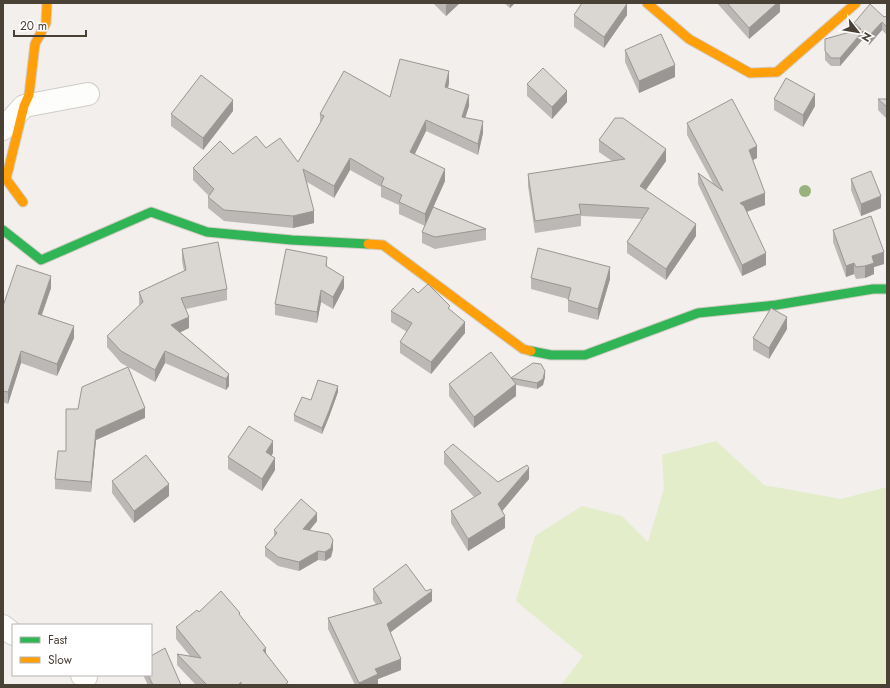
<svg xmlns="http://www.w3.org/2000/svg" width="890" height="688" font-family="Jost,sans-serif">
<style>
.green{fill:#e3edca}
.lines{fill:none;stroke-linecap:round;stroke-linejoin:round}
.street-casing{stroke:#d0cdc9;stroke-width:24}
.fast-casing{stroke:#d3cdc4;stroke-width:11}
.slow-casing{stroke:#d3cdc4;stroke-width:11}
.street{stroke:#fdfdfc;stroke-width:22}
.fast{stroke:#30b455;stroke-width:9}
.slow{stroke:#ff9f0a;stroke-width:9}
.tree{fill:#99b17f}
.wall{fill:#bbb8b5}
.shaded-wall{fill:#999693}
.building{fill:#dad6d2;stroke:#999693}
</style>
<rect width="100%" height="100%" fill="#f2efec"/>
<!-- green -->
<path class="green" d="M716 441 764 485 841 499 887 487V685H561L583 656 516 601 535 536 582 506 622 516 648 542 664 489 662 455Z"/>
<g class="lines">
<!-- street casing -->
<g class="street-casing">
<path id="street" d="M3 129 24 106 88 94
M3 626 13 634
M82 675 86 677"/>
</g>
<!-- fast casing -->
<g class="fast-casing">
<path id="fast" d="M3 230 41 260 151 212 207 232 292 240 368 244
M531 351 551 355H585L698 313 776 305 873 289H887"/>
</g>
<!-- slow casing -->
<g class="slow-casing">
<path id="slow" d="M647 3 689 39 750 73 777 72 856 3
M23 202 6 179 24 106 29 95 35 44 46 23 47 3
M368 244 383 245 523 349 531 351"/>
</g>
<!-- street -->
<use href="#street" class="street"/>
<!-- fast -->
<use href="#fast" class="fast"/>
<!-- slow -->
<use href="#slow" class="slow"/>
</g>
<!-- trees -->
<circle class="tree" cx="805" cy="191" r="6"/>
<!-- wall -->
<path class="wall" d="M433 3H460L446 16Z
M504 3H515L510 8Z
M717 3H780V12L749 39Z
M574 15H627L604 48 574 27Z
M887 16V35L882 30 869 45 863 39 840 66H831L825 60V39L854 31V23Z
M625 50 675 77 639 93 625 62Z
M449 83 448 88 469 106 465 118 483 133 478 155 426 131 414 155 445 181 433 207 486 229V240L435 249 422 243V232L425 226 399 214V205L381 197V187L350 170 334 198 307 182 314 223 293 228 224 221 208 208V197L209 196 193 180V168L233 154 266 148 298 162 320 123V114Z
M527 84 567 102 552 119 527 96Z
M774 99 815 106 803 127 774 110Z
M878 99H887V119L878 110Z
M233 111 203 150 171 126V114Z
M687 123 757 158 753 160 765 205 747 212 766 265 742 276 698 184V173L713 183 687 135Z
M599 140 666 161 646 190 696 236 666 280 627 253V242L642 219 581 216V226L535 233 528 186V174L612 161 599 152Z
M851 179 881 208 861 216 851 190Z
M833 230 884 264 874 267V274L865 278 856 279 854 274 846 277 833 242Z
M182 249 227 289V300L186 309 189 328 180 332 229 374V386L226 390 165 363 155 382 121 363 107 347V336L140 306 139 304V292L184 271 182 261Z
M327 267 344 288 333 309 321 302 317 323 275 315V304Z
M531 278 610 279 598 320 568 312V299L531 289Z
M51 288 42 315 74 338 57 376 21 363 8 404 3 402V306Z
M418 293 450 310 465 333 431 374 400 353V342L407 332 391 322V311Z
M787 329 769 359 753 350V338Z
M545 377 543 385 537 389 516 385V396L474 428 449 396V384L511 378Z
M338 392 329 417 322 434 294 421V415L311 400Z
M145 418 96 440 91 492 55 489V479L66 451Z
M444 452 498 482 529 479 502 511 505 528 468 551 451 523V511L474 497 444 464Z
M273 453 271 456 275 470 262 491 228 469V457Z
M112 481 169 496 134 523 112 493Z
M317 521 310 530 333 549 331 557 325 561 318 560 299 571 278 566 265 556V547L274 537V530Z
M373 589 432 601 390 632 401 670 378 679V685H355L328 629V618L376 604 373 600Z
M199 612 240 615 266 653 288 685H196L177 665V654L190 656 176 639V627Z
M143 675H151L181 685H148Z"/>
<!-- shaded-wall -->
<path class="shaded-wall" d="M448 3H460L446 16V5Z
M510 3H515L510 8Z
M777 3H780V12L749 39V28Z
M627 4V15L604 48V37Z
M882 22V30L869 45V36Z
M863 31V39L840 66V58Z
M675 65V77L639 93V81Z
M449 71V83L445 99V87Z
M567 91V102L552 119V107Z
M815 94V106L803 127V115Z
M469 95V106L462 128V117Z
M233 100V111L203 150V138Z
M426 120V131L410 164V152Z
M483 121V133L478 155V144Z
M757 146V158L749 162V150Z
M666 149V161L640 198V186Z
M350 158V170L334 198V186Z
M445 169V181L425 226V214Z
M765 193V205L740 214V203Z
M881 196V208L861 216V204Z
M314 211V223L293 228V216Z
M696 224V236L666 280V269Z
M884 252V264L874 267V274L865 278V266L872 256Z
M766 253V265L742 276V265Z
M327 257V269L326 266Z
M854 263V274L846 277V266Z
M610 267V279L598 320V309Z
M51 276V288L38 325V314Z
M344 277V288L333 309V297Z
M321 290V302L317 323V312Z
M189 317V328L171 337V325Z
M787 317V329L769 359V348Z
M465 322V333L431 374V362Z
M74 326V338L57 376V364Z
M21 351V363L8 404V392Z
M165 351V363L155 382V370Z
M545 371V377L543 385 537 389V383Z
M229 374V386L226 390V379Z
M516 384V396L474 428V417Z
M338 386V392L329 417 322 434V428Z
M145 408V418L96 440 91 492V482L96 430Z
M273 441V453L266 464V452Z
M275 458V470L262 491V479Z
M529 468V479L498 516V504Z
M169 484V496L134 523V511Z
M317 513V521L303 538V529Z
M505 516V528L468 551V539Z
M333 540V549L331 557 325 561V552Z
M318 551V560L299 571V562Z
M432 591V601L387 635V624Z
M266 648V659L263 650Z
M401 659V670L378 679V685H359V683L375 669Z"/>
<!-- building -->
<path class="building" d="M582 3H626L627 4 604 37 574 15Z
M727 3H777L749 28Z
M870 4 884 17 887 16V27L882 22 869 36 863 31 840 58H831L825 51V39L861 29 854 23Z
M661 34 675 65 639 81 625 50Z
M400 59 449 71 445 87 469 95 462 117 483 121 478 144 426 120 410 152 445 169 425 214 399 202 402 195 381 185 384 178 350 158 334 186 303 169 314 211 293 216 224 210 208 197 214 189 193 168 220 141 233 154 256 136 266 148 280 138 298 162 324 116 320 114 344 71 390 97Z
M543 68 567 91 552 107 527 84Z
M201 75 233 100 203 138 171 114Z
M786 78 815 94 803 115 774 99Z
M732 99 757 146 749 150 765 193 740 203 744 206 766 253 742 265 698 173 723 191 687 123Z
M878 99H887V107Z
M615 118H623L666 149 640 186 696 224 666 269 627 242 649 208 579 204 581 214 535 221 528 174 625 159 599 140Z
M871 171 881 196 861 204 851 179Z
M433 207 486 229 435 237 422 232Z
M871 216 884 252 872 256 874 263 865 266 856 267 854 263 846 266 833 230Z
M218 242 227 289 181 298 189 317 171 325 229 374 226 379 165 351 155 370 121 351 107 336 143 302 139 292 186 270 182 249Z
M538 248 610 267 598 309 568 300 571 288 531 278Z
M286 249 327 257 326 266 344 277 333 297 321 290 317 312 275 304Z
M17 265 51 276 38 314 74 326 57 364 21 351 8 392 3 391V306Z
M428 284 450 306 448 308 465 322 431 362 400 342 412 323 391 311 413 288 418 293Z
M771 308 787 317 769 348 753 338Z
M491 352 516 384 474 417 449 384Z
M533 363 541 364 545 371 543 379 537 383 511 378Z
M128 367 145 408 96 430 91 482 55 479 58 451H66V409H78L82 387Z
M318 380 338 386 329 411 322 428 294 415 302 397 311 400Z
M249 426 273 441 266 452 275 458 262 479 228 457Z
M453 444 498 482 527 465 529 468 498 504 505 516 468 539 451 511 481 493 444 452Z
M146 455 169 484 134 511 112 481Z
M301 499 317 513 303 529 329 534 333 540 331 548 325 552 318 551 299 562 278 557 265 547 277 533 274 530Z
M406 564 426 591 431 589 432 591 387 624 401 659 375 669 378 674 359 683 328 618 382 603 373 589Z
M221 591 240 613 239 614 266 648 263 650 288 682 285 685H241V682L238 685H207L177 654 201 658 176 627 197 610 199 612Z
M165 648 181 685H153L148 675H151V656Z"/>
<!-- border -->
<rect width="890" height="688" fill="none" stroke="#494036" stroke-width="8"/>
<!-- legend -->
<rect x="12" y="624" width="140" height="52" fill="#ffffff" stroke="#b6b3af"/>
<rect x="20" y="637" width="20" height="6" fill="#30b455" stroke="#b6b3af"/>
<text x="48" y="644" font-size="12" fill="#494036">Fast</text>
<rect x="20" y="657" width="20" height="6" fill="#ff9f0a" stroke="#b6b3af"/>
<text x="48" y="664" font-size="12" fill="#494036">Slow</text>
<!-- north arrow -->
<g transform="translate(858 32) rotate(121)" stroke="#ffffff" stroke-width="3" paint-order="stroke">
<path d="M0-3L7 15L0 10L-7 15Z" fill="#494036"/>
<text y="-6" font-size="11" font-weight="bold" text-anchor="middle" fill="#494036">N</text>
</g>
<!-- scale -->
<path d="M14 30v6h72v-6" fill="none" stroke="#494036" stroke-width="2"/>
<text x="20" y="30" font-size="12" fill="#494036" stroke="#ffffff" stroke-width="3" paint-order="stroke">20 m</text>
</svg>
